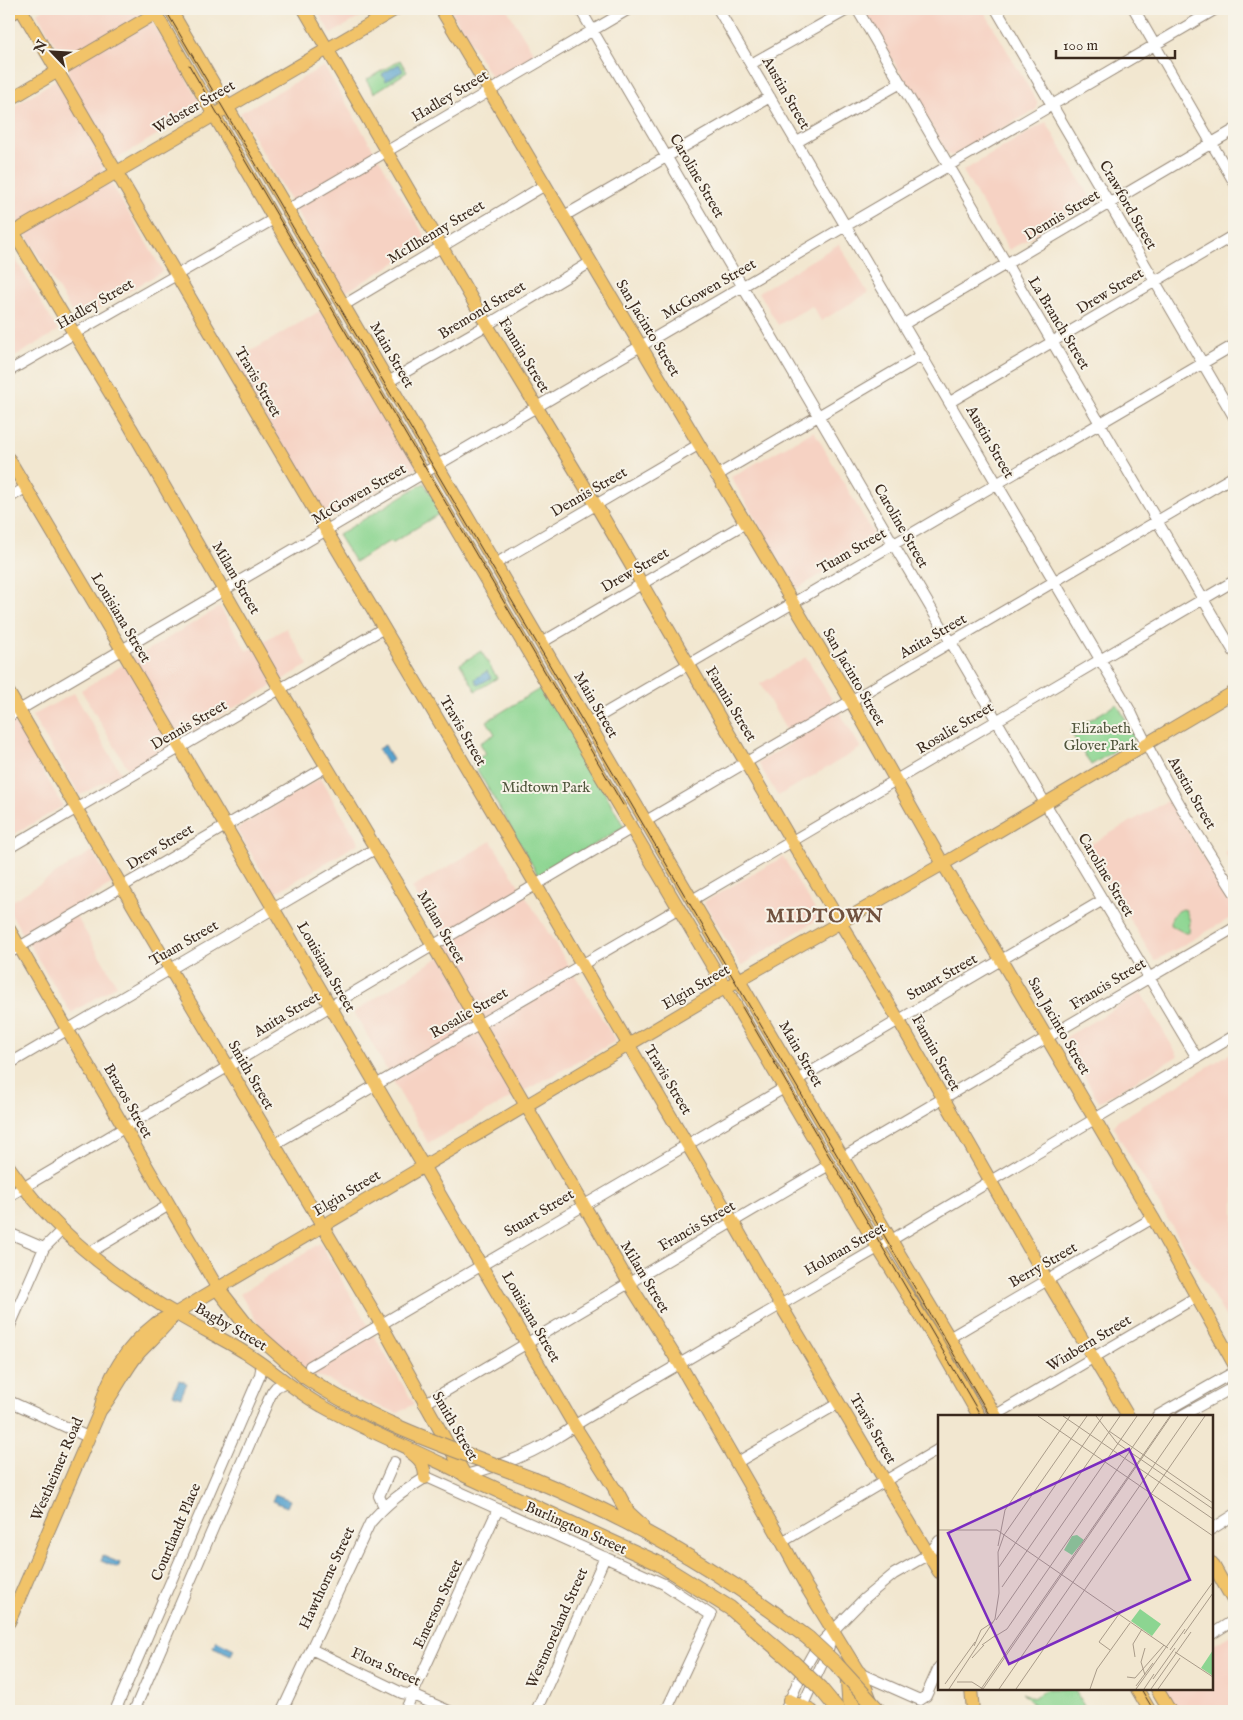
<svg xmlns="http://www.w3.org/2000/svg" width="1243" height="1720" font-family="'IM FELL English',serif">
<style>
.built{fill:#f6d2c3}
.green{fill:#8cd591;stroke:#648058}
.water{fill:#56a2ce;stroke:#486676}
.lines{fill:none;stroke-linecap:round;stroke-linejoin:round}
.minor-casing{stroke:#968877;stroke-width:12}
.major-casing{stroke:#968877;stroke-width:14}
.highway-casing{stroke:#968877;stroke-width:16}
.minor{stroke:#fff;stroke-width:10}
.major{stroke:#f1c369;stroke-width:12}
.highway{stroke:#f1c369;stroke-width:14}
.tram{stroke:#3b2a1e;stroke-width:1}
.highway-bridge-casing{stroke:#968877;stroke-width:16;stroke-linecap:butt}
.highway-bridge{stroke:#f1c369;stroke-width:14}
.labels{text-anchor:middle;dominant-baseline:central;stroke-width:4;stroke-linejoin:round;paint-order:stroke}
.street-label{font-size:15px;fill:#3b2a1e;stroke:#f7f3e8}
.park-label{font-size:15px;fill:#4f553b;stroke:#f7f3e8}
.district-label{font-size:20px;font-weight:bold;letter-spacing:1px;fill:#70513e;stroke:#f7f3e8}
.inset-road{fill:none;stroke:#a99b89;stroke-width:1}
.view{fill:#7b2cbf;fill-opacity:0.15;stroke:#7b2cbf;stroke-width:2.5}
.inset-edge{fill:none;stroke:#3b2a1e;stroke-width:2.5}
</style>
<rect width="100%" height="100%" fill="#f7f3e8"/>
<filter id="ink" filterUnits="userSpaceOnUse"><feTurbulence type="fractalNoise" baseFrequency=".02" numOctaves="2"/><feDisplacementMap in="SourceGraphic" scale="10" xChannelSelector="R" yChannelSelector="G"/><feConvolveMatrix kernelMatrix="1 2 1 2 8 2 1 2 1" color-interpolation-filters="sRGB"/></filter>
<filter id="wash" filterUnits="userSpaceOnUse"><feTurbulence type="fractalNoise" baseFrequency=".0096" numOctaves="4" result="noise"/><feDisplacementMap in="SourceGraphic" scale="20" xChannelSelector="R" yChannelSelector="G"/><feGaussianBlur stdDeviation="1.12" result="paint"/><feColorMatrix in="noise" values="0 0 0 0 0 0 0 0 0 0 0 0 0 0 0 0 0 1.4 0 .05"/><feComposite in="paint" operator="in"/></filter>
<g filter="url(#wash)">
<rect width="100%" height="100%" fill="#f2e7d0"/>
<!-- built -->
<path class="built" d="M44 9H145L203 107 102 168 163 271 77 321 9 206V109L70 71 37 13Z
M316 9H374L331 34Z
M450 9H507L536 57 500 78 495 79 492 78Z
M863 9H983L1037 102V108L1034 111 951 156 947 153Z
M324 66 429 243 344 293 240 113Z
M1046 122 1092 201 1009 250 963 171Z
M839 244 868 293 821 321 812 306 778 325 759 292Z
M9 248 58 331 9 360Z
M322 310 418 467 327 521 232 362Z
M814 431 878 542 796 589 731 477Z
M220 607 247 651 286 628 308 665 128 769 81 690Z
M806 657 861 748 778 796 758 763 793 742 760 684Z
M74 693 121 773 80 795 32 716Z
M9 713 63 806 9 837Z
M320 778 359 843 275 893 236 829Z
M1169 800 1234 909V916L1155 961 1086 847Z
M491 841 616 1041 428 1143 354 1012 450 950 412 888Z
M1234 846V870L1225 852Z
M92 851 112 884 72 909 117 985 71 1013 9 911V903Z
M783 857 820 918 741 966 704 902Z
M1141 993 1178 1056 1099 1102 1063 1039Z
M1234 1051V1331L1113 1127 1116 1122Z
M320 1243 414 1404 398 1413 365 1401 325 1378 316 1376 286 1354 258 1323 240 1294Z
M1234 1633V1711H1177L1164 1689H1212V1646Z"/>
<!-- green -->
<path class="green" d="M400 60 407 72 374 93 366 80Z
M424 483 442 512 392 543 390 541 355 562 338 535Z
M481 651 497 678 476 691 460 664Z
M546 685 624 827 541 876 537 873 472 761 486 754 480 743 495 734 487 721Z
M1117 704 1134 734V739L1091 765 1070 731Z
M1183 909 1186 910 1190 921 1189 932 1185 933 1170 925C1170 917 1176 911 1183 909Z
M1047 1689H1074L1084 1706 1076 1711H1040L1022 1693 1033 1698Z"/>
<!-- water -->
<path class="water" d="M399 64 403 71 386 81 382 74Z
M487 671 491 678 478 685 475 679Z
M385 745 393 760 387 764 378 749Z
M179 1380 187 1383 181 1397 173 1394Z
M275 1494 290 1500 287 1507 272 1501Z
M103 1556 120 1563 118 1568 101 1561Z
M216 1640 234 1649 231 1655 213 1647Z"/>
</g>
<g filter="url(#ink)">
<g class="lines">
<!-- minor casing -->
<g class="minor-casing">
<path id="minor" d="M580 9 1045 803 1197 1058
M718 9 1131 712C1160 775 1197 834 1234 892
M857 9 1234 652
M996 9 1234 417
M1134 9 1234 182
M751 64 849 9
M797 142 901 83
M287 210 629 9
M564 216 770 97
M344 305 545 185
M904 324 1234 130
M9 371 274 219
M388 382 487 325 591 262
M950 402 1234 235
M716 476 922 355
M9 498 25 488
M495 564 698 445
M541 643 744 524
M9 716 1216 9
M588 723 1234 345
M646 821 1234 476
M9 848 384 628
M692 900 1234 581
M9 953 326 767
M9 1064 375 849
M797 1080 1103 900
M273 1145 679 908
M843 1157 1234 928
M9 1196 632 828
M9 1233 44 1248
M89 1253 169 1205
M9 1328 44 1248 62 1230
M949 1338 1153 1218
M310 1366 784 1088
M9 1401 88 1437
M424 1404 829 1165
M996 1415 1198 1296
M1157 1416 1234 1372
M1181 1416 1234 1387
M736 1463 839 1403
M465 1475C497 1467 531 1455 559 1436 568 1431 576 1424 585 1419L888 1242 1234 1036
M384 1507 379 1496 394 1462
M1212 1529 1234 1515
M782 1542 939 1449
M1212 1634 1234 1620
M311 1649 402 1693 413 1695 449 1711
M859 1673 920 1700 926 1696 939 1667
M115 1711 260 1375 262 1364
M134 1711 272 1392 276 1387 286 1382
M282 1711 370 1523C387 1503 402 1492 425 1478H429L664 1584 711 1615 666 1711
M405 1711 498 1509
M536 1711 605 1557
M785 1711 802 1673 816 1648 865 1598 894 1574 929 1554 939 1541
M800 1711 827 1653 833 1632"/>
</g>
<!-- major casing -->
<g class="major-casing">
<path id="major" d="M21 9 337 549 536 885 624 1037 733 1222 780 1304 939 1572
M153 9 274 219 878 1248 938 1344 979 1416
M170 9 891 1240 996 1416
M304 9 487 325 596 505 792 842 898 1019 1047 1280 1128 1416
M441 9 851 701 943 864 1001 960 1153 1218 1234 1364
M9 100 161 10
M9 225 131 428 280 689 406 899 629 1283 679 1363 782 1542 807 1588 859 1673
M9 235 396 9
M9 459 180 748 574 1425 616 1491
M9 693 170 969 381 1324 465 1475
M9 929 218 1289
M9 1167C53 1231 117 1281 185 1319 204 1330 225 1340 244 1352 271 1368 294 1391 322 1406 368 1432 418 1451 465 1475
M100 1411C105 1378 129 1344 155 1324 161 1319 169 1317 176 1313L716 993 943 864 1234 692
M410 1452C420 1459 425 1465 425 1478
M1212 1563 1234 1602
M9 1622 100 1411C115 1393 124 1371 139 1353 151 1340 164 1329 174 1315
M846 1669 849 1711
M971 1689 973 1711
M1137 1689 1150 1711
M1157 1689 1170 1711
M789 1700 812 1711"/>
</g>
<!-- highway casing -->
<g class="highway-casing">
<path id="highway" d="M9 14 18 9
M218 1289 247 1326 304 1376
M465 1475 656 1562 730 1608 794 1663
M535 1480C633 1520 725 1574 808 1638
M616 1491 628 1513 641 1525
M859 1673 870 1701
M859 1681 860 1711"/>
</g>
<!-- minor -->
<use href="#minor" class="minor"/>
<!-- major -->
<use href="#major" class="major"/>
<!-- highway -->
<use href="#highway" class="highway"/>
<!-- tram -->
<path class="tram" d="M165 9 990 1416
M189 65 623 805
M742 1007 981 1416
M1141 1689 1154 1711"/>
<!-- highway-bridge casing -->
<g class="highway-bridge-casing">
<path id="highway-bridge" d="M304 1376C374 1424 456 1450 535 1480
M808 1638 836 1664 879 1711
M794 1663 820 1688 839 1711"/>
</g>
<!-- highway-bridge -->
<use href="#highway-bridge" class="highway-bridge"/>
</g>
</g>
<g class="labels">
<!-- street labels -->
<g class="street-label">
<text transform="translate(786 93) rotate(60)">Austin Street</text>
<text transform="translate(450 96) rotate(-31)">Hadley Street</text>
<text transform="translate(194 107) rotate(-30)">Webster Street</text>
<text transform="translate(697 176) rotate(60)">Caroline Street</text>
<text transform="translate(1128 205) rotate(60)">Crawford Street</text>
<text transform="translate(1062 215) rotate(-31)">Dennis Street</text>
<text transform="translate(436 232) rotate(-31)">McIlhenny Street</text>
<text transform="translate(709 289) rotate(-30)">McGowen Street</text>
<text transform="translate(1110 291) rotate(-31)">Drew Street</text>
<text transform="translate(95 304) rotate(-30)">Hadley Street</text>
<text transform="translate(482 310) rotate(-31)">Bremond Street</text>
<text transform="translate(1059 323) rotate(59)">La Branch Street</text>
<text transform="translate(648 328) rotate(59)">San Jacinto Street</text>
<text transform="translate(392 355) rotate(60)">Main Street</text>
<text transform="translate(524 355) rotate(59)">Fannin Street</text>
<text transform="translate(258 382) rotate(60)">Travis Street</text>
<text transform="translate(990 442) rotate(60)">Austin Street</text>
<text transform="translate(589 492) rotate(-30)">Dennis Street</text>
<text transform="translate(359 494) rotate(-30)">McGowen Street</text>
<text transform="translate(901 526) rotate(60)">Caroline Street</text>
<text transform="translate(852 551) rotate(-30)">Tuam Street</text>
<text transform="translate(635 570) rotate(-30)">Drew Street</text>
<text transform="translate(236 578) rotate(60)">Milam Street</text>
<text transform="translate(121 618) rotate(59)">Louisiana Street</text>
<text transform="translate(933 636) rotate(-30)">Anita Street</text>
<text transform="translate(854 677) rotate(60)">San Jacinto Street</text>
<text transform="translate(731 704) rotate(59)">Fannin Street</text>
<text transform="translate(596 705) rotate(60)">Main Street</text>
<text transform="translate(189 725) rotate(-30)">Dennis Street</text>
<text transform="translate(955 728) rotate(-31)">Rosalie Street</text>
<text transform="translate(463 731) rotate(60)">Travis Street</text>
<text transform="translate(1192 793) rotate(60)">Austin Street</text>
<text transform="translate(160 847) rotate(-31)">Drew Street</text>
<text transform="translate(1106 875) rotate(59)">Caroline Street</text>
<text transform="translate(441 927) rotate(60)">Milam Street</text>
<text transform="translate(184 943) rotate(-30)">Tuam Street</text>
<text transform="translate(326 967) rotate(60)">Louisiana Street</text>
<text transform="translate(942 977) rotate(-30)">Stuart Street</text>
<text transform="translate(1108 984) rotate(-31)">Francis Street</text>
<text transform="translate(696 987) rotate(-30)">Elgin Street</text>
<text transform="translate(469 1013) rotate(-30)">Rosalie Street</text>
<text transform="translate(287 1014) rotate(-31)">Anita Street</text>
<text transform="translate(1059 1026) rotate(60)">San Jacinto Street</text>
<text transform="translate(936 1053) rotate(61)">Fannin Street</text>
<text transform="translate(801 1054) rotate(60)">Main Street</text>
<text transform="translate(251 1075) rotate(60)">Smith Street</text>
<text transform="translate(668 1080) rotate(59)">Travis Street</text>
<text transform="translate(128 1101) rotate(60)">Brazos Street</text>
<text transform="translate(347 1193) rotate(-31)">Elgin Street</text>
<text transform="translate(539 1213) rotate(-31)">Stuart Street</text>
<text transform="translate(697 1226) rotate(-30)">Francis Street</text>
<text transform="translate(845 1249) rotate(-30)">Holman Street</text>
<text transform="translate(1043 1265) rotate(-30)">Berry Street</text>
<text transform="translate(645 1277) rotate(59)">Milam Street</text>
<text transform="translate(531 1317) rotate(60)">Louisiana Street</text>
<text transform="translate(231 1327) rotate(30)">Bagby Street</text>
<text transform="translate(1089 1343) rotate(-31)">Winbern Street</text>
<text transform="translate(455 1426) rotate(60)">Smith Street</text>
<text transform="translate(873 1429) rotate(60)">Travis Street</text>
<text transform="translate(57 1469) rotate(-67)">Westheimer Road</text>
<text transform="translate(576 1528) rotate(24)">Burlington Street</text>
<text transform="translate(176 1532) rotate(-67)">Courtlandt Place</text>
<text transform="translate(327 1578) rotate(-65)">Hawthorne Street</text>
<text transform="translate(438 1604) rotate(-65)">Emerson Street</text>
<text transform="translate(557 1628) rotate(-66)">Westmoreland Street</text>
<text transform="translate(386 1667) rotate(24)">Flora Street</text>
</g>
<!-- park labels -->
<g class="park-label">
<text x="1101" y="728">Elizabeth<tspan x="1101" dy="17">Glover Park</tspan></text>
<text x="546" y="787">Midtown Park</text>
</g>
<!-- district labels -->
<g class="district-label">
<text x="825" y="916">MIDTOWN</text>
</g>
</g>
<!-- overview -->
<g transform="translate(938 1415)">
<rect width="275" height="275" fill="#f2e7d0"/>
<path d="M139 120 146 125 134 140 126 135 134 121ZM202 194 223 209 214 221 193 206ZM275 235V261L263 253Z" fill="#8cd591"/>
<path class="inset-road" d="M100 1 275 121M125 1 275 104M158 1 179 28 275 94M171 16 275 88M0 115H59L230 233M66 120 149 1M60 131 67 95 132 1M61 152 165 1M64 172 182 1M58 205 199 1M246 219 275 178M56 222 69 214 216 1M44 230 58 220M36 231 43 215 55 207M207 233 203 247 207 260M172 235 161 227 181 199M232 235 247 214M237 237 275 262M197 242 195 229 204 214M34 243 46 230M189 262 197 263 226 230M215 264 237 233M19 267H34L45 274M7 269 37 227M198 271 215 248M11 274 57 204 61 178 60 137 66 120M43 274 232 1M45 274 233 1M61 274 250 1M78 274 267 1M152 274 159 254 192 208M198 274 275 167M206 274 216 259M213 274 253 217M220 274 242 243"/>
<path class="view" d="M191 34 252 165 71 249 10 118Z"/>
<rect width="275" height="275" class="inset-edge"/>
</g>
<!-- margin -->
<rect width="1243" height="1720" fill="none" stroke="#f7f3e8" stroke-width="30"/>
<!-- north arrow -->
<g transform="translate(52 52) rotate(295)" stroke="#f7f3e8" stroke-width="4" paint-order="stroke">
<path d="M0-4L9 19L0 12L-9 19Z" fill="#3b2a1e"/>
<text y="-8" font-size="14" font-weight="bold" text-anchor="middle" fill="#3b2a1e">N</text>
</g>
<!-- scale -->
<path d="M1056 50v8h119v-8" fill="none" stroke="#3b2a1e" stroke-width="2.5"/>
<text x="1063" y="50" font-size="15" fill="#3b2a1e" stroke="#f7f3e8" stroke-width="4" paint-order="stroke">100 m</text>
</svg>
